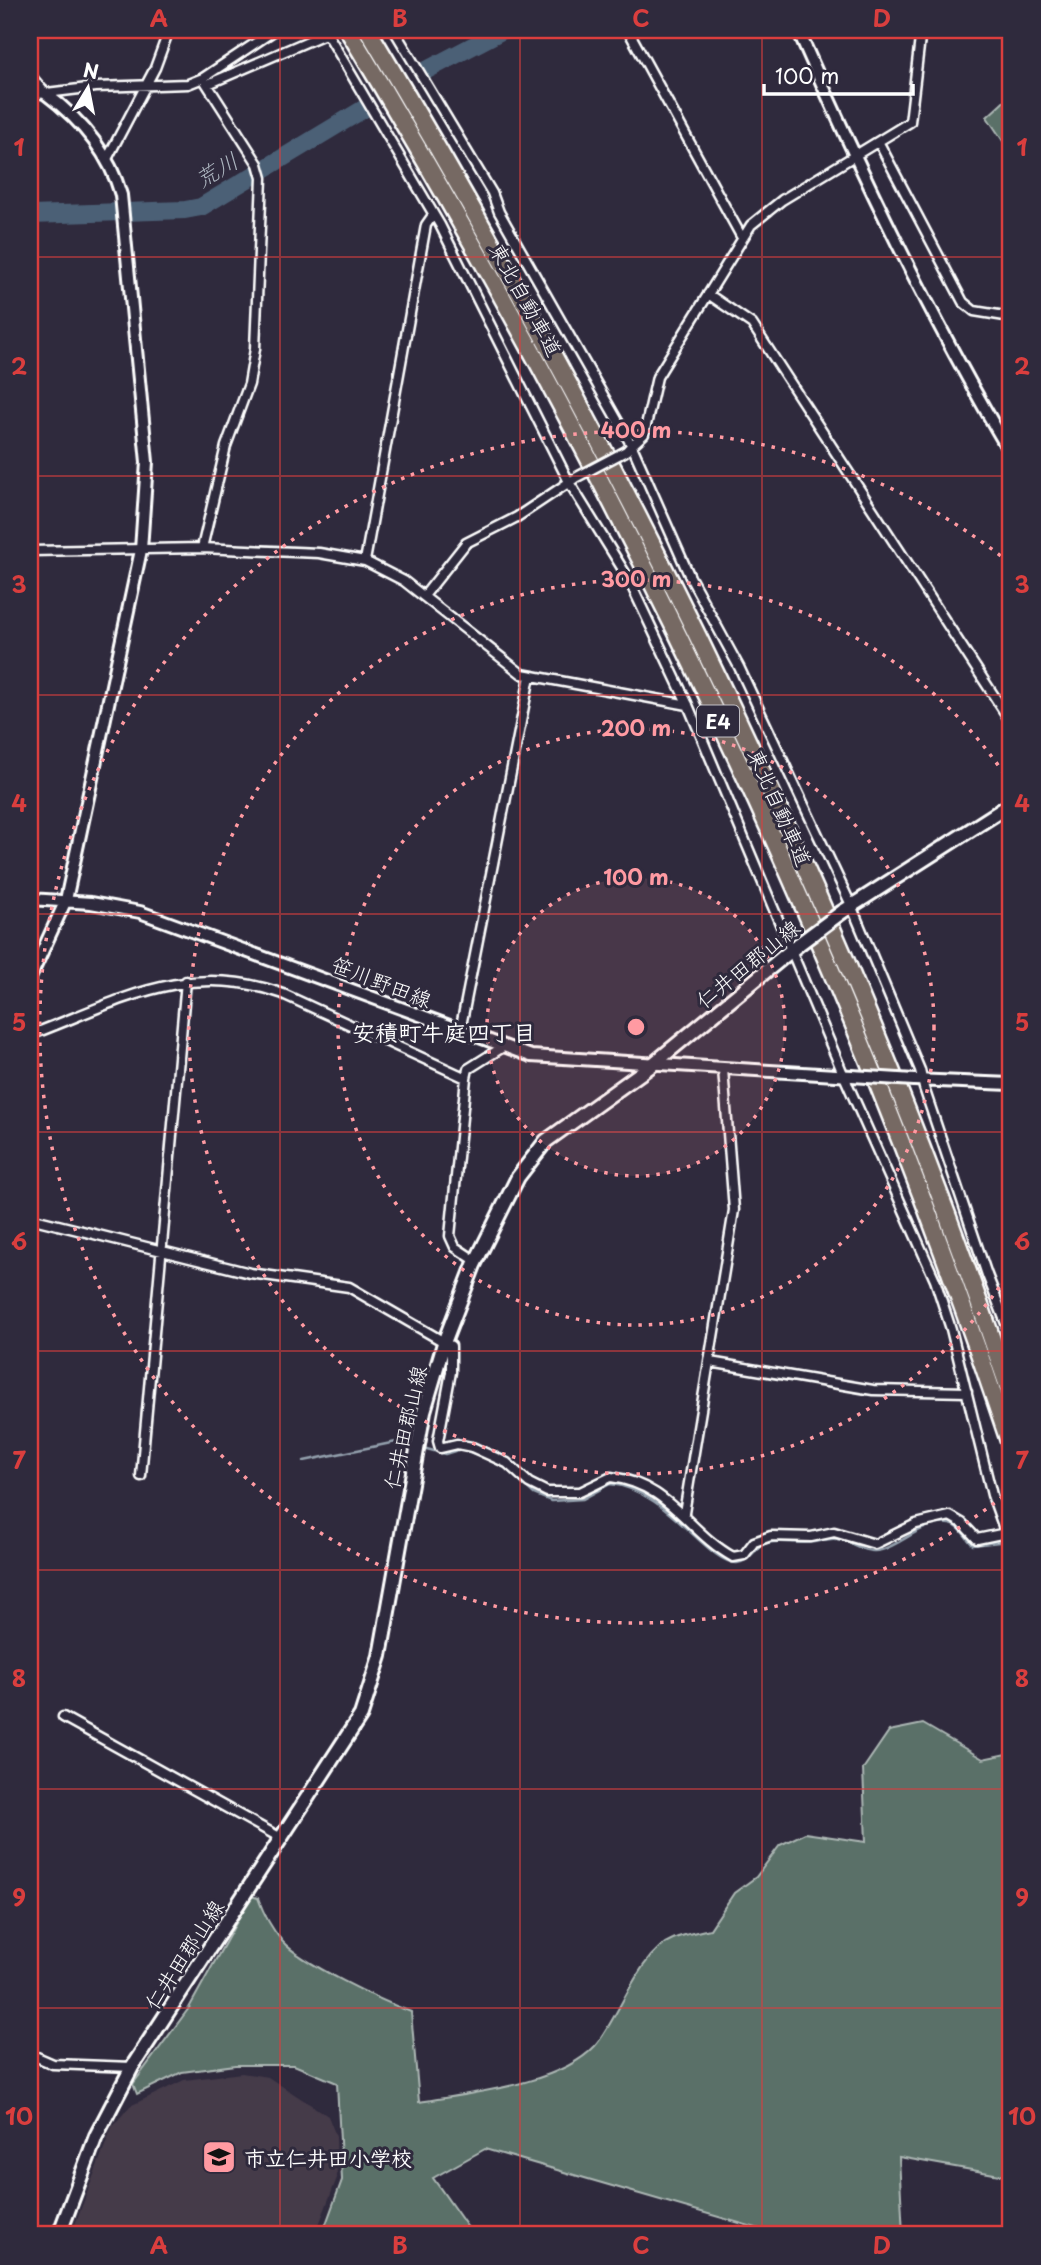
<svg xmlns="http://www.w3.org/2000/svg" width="1041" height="2265" font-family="'Playpen Sans','Klee One',sans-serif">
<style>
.built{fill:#443a49}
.green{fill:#5a6f68;stroke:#acb7b4;stroke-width:2}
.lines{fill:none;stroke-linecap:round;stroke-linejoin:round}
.stream{stroke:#93a0ad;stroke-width:2.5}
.river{stroke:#4b6076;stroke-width:18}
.minor-casing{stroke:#fff;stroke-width:13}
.tertiary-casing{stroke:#fff;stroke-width:16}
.secondary-casing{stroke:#fff;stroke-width:18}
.motorway-casing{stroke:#fff;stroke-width:21}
.minor{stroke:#2f2a3d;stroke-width:8}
.tertiary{stroke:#2f2a3d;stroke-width:10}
.secondary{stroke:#2f2a3d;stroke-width:12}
.motorway{stroke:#766964;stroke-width:16}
.minor-bridge-casing{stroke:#fff;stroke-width:13;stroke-linecap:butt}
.tertiary-bridge-casing{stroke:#fff;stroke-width:16;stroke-linecap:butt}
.secondary-bridge-casing{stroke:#fff;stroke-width:18;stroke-linecap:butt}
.minor-bridge{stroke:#2f2a3d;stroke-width:8}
.tertiary-bridge{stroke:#2f2a3d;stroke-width:10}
.secondary-bridge{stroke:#2f2a3d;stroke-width:12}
.grid{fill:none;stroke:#da3e3e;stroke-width:2;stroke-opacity:0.55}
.ring{fill:none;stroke:#ff9aa2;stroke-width:3.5;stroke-dasharray:3.5 7}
.labels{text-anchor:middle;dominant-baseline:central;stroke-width:6;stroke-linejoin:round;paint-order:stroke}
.shield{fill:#2f2a3d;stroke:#c1bfc5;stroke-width:2}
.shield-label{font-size:19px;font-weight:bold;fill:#fff}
.street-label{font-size:21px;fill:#fff;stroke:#2f2a3d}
.poi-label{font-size:21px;font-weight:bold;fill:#fff;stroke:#2f2a3d;text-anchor:start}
.water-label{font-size:23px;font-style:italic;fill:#aeb7c1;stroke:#2f2a3d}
.neighbourhood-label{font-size:23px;font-weight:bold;fill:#fff;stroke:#2f2a3d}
.centre{fill:#ff9aa2;stroke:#2f2a3d;stroke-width:3.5}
.ring-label{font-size:21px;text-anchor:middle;font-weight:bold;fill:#ff9aa2;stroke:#2f2a3d;stroke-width:6;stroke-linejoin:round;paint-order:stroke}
.neatline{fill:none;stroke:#da3e3e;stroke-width:2.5}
.grid-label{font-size:23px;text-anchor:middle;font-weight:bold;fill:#da3e3e}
</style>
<rect width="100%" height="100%" fill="#2f2a3d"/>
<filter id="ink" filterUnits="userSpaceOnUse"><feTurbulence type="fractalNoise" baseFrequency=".0143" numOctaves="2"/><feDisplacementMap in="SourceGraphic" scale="14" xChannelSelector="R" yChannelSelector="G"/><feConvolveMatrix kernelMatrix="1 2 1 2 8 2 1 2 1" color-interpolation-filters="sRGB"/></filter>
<g filter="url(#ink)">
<!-- built -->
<path class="built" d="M242 2073 268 2077 328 2116 336 2136 337 2178 315 2235H71L112 2127 130 2106 184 2080Z"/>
<!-- green -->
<path class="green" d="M1011 95V153L987 117Z
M923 1724 983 1759 1011 1753V2177L899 2157 903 2235 777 2234 485 2149 433 2178 473 2235H322L342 2180 337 2083 294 2065H235L182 2072 137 2094 133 2084 189 2008 251 1896 258 1898C263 1912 272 1929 282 1941 301 1963 382 2001 411 2012L419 2102C470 2093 559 2085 595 2046 618 2020 639 1952 673 1939 685 1934 698 1932 710 1929L734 1893 756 1877 780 1845 805 1833 866 1842 863 1769 889 1731Z"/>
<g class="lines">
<!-- stream -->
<path class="stream" d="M423 1448 445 1454 461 1449 481 1456 507 1469 534 1494 551 1501 583 1499 610 1484C665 1488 708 1564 737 1563 750 1562 755 1546 767 1543 783 1539 800 1545 815 1542 822 1541 829 1538 836 1539 852 1540 864 1555 881 1550 905 1543 923 1520 950 1524 960 1525 966 1538 973 1545L999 1542
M304 1461 396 1442 413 1445"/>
<!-- river -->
<path class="river" d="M423 72 503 30
M30 215 185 210 201 207 367 107"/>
<!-- minor casing -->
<g class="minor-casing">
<path id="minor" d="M394 30 492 193 499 212 632 446 690 577 739 667 851 905 920 1070 924 1088 987 1275 1011 1336
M628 30 741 236
M30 75 45 93
M208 84 327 33 440 225 569 482 627 576 688 705 844 1076 935 1280 951 1329 992 1495 1011 1548
M30 95 96 87 188 84 203 78 275 30
M879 143 963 302 974 311 1011 317
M107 159 155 68 169 30
M708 294 752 324 1011 722
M628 449 644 434 657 377 751 225 782 200 910 122 921 30
M202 548 226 446 249 384 255 349 262 178 258 164 203 78
M30 551 202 548 319 553 365 561 404 581 522 674 688 705
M365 561 426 225 433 215
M424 596 466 543 517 517 574 479
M460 1031 530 676
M30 1035C118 1002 187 959 283 994L466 1078
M30 1218 250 1273 349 1287 451 1346V1372L438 1441 440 1448 457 1444 472 1447 507 1463 529 1483 547 1492H580L611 1477C669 1484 688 1532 733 1557L744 1555 754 1542 771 1536 811 1537 834 1532 875 1544 916 1524 950 1516 962 1523 977 1539 1006 1533
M476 1261 455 1247 450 1236 466 1078 468 1069 503 1047
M710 1362 873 1390 967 1392
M141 1476 186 981
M684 1513 734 1210 723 1069
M63 1717 281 1838
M30 2054 53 2064 132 2067"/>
</g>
<!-- tertiary casing -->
<g class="tertiary-casing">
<path id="tertiary" d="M798 30C862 175 930 317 1011 454
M30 899 91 903 140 912 531 1056 852 1076
M30 978 66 900 141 550 147 462 121 195C109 152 80 119 45 93
M914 1080 1011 1084"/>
</g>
<!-- secondary casing -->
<g class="secondary-casing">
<path id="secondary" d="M842 912 1011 804
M59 2235 96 2136 132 2067 361 1715 380 1656 424 1411 445 1340 474 1265 518 1177 546 1141 652 1065 799 944"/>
</g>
<!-- motorway casing -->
<g class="motorway-casing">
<path id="motorway" d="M348 30C617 477 847 951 1011 1447
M368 30C626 461 851 918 1011 1395"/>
</g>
<!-- minor -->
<use href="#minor" class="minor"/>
<!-- tertiary -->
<use href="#tertiary" class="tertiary"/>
<!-- secondary -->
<use href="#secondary" class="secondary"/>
<!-- motorway -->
<use href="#motorway" class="motorway"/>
<!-- minor-bridge casing -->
<g class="minor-bridge-casing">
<path id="minor-bridge" d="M577 477 626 451"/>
</g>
<!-- tertiary-bridge casing -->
<g class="tertiary-bridge-casing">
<path id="tertiary-bridge" d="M852 1076 914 1080"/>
</g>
<!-- secondary-bridge casing -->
<g class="secondary-bridge-casing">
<path id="secondary-bridge" d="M799 944 842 912"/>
</g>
<!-- minor-bridge -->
<use href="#minor-bridge" class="minor-bridge"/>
<!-- tertiary-bridge -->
<use href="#tertiary-bridge" class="tertiary-bridge"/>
<!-- secondary-bridge -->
<use href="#secondary-bridge" class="secondary-bridge"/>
</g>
</g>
<!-- grid -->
<path class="grid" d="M280 30V2235M520 30V2235M762 30V2235M30 257H1011M30 476H1011M30 695H1011M30 914H1011M30 1132H1011M30 1351H1011M30 1570H1011M30 1789H1011M30 2008H1011"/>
<!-- distance rings -->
<circle cx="636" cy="1027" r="149" fill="#ff9aa2" fill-opacity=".12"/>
<g class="ring">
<circle cx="636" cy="1027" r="149"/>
<circle cx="636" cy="1027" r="298"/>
<path d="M1011 1270A447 447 0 1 1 1011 784"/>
<path d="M1011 1490A596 596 0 1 1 1011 564"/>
</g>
<!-- icons -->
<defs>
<g id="school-square" transform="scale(1.75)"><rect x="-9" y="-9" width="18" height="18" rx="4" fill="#ff9aa2" stroke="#2f2a3d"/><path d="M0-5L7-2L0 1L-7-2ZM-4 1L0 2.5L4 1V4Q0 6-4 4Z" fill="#111"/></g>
</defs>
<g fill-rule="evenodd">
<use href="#school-square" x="219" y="2157"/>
</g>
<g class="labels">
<!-- shield labels -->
<rect class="shield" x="697" y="705.5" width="42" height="31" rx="5"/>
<g class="shield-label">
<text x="718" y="721">E4</text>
</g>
<!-- street labels -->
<g class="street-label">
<text transform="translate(527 299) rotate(61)">東北自動車道</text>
<text transform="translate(781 807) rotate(66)">東北自動車道</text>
<text transform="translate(747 963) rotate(-39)">仁井田郡山線</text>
<text transform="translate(382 981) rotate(21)">笹川野田線</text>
<text transform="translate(404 1427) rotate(-77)">仁井田郡山線</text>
<text transform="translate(183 1954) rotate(-57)">仁井田郡山線</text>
</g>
<!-- poi labels -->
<g class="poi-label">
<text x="244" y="2157">市立仁井田小学校</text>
</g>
<!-- water labels -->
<g class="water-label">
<text transform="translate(216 169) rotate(-30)">荒川</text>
</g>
<!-- neighbourhood labels -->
<g class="neighbourhood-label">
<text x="444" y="1031">安積町牛庭四丁目</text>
</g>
</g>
<circle cx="636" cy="1027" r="10" class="centre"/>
<g class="ring-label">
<text x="636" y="438">400 m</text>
<text x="636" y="587">300 m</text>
<text x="636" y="736">200 m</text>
<text x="636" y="885">100 m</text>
</g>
<!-- margin -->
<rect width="1041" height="2265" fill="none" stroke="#2f2a3d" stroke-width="77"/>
<!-- north arrow -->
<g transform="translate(88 88) rotate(10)" stroke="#2f2a3d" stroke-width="5" paint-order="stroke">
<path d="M0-5L12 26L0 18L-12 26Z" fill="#ffffff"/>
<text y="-10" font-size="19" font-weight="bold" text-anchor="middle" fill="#ffffff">N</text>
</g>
<!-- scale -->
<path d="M764 84v10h149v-10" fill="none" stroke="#ffffff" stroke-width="3.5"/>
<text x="775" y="84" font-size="21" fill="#ffffff" stroke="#2f2a3d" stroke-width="5" paint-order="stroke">100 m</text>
<rect x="38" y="38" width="964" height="2188" class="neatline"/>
<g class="grid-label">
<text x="159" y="27">A</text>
<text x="400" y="27">B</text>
<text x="641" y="27">C</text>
<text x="882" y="27">D</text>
<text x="19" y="156">1</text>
<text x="1022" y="156">1</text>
<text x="19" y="375">2</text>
<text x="1022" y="375">2</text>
<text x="19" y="593">3</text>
<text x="1022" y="593">3</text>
<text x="19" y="812">4</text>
<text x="1022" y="812">4</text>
<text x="19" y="1031">5</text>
<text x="1022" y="1031">5</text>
<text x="19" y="1250">6</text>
<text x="1022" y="1250">6</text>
<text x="19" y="1469">7</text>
<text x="1022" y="1469">7</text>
<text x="19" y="1687">8</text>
<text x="1022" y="1687">8</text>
<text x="19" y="1906">9</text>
<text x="1022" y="1906">9</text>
<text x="19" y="2125">10</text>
<text x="1022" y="2125">10</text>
<text x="159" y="2254">A</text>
<text x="400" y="2254">B</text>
<text x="641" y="2254">C</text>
<text x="882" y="2254">D</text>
</g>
</svg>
